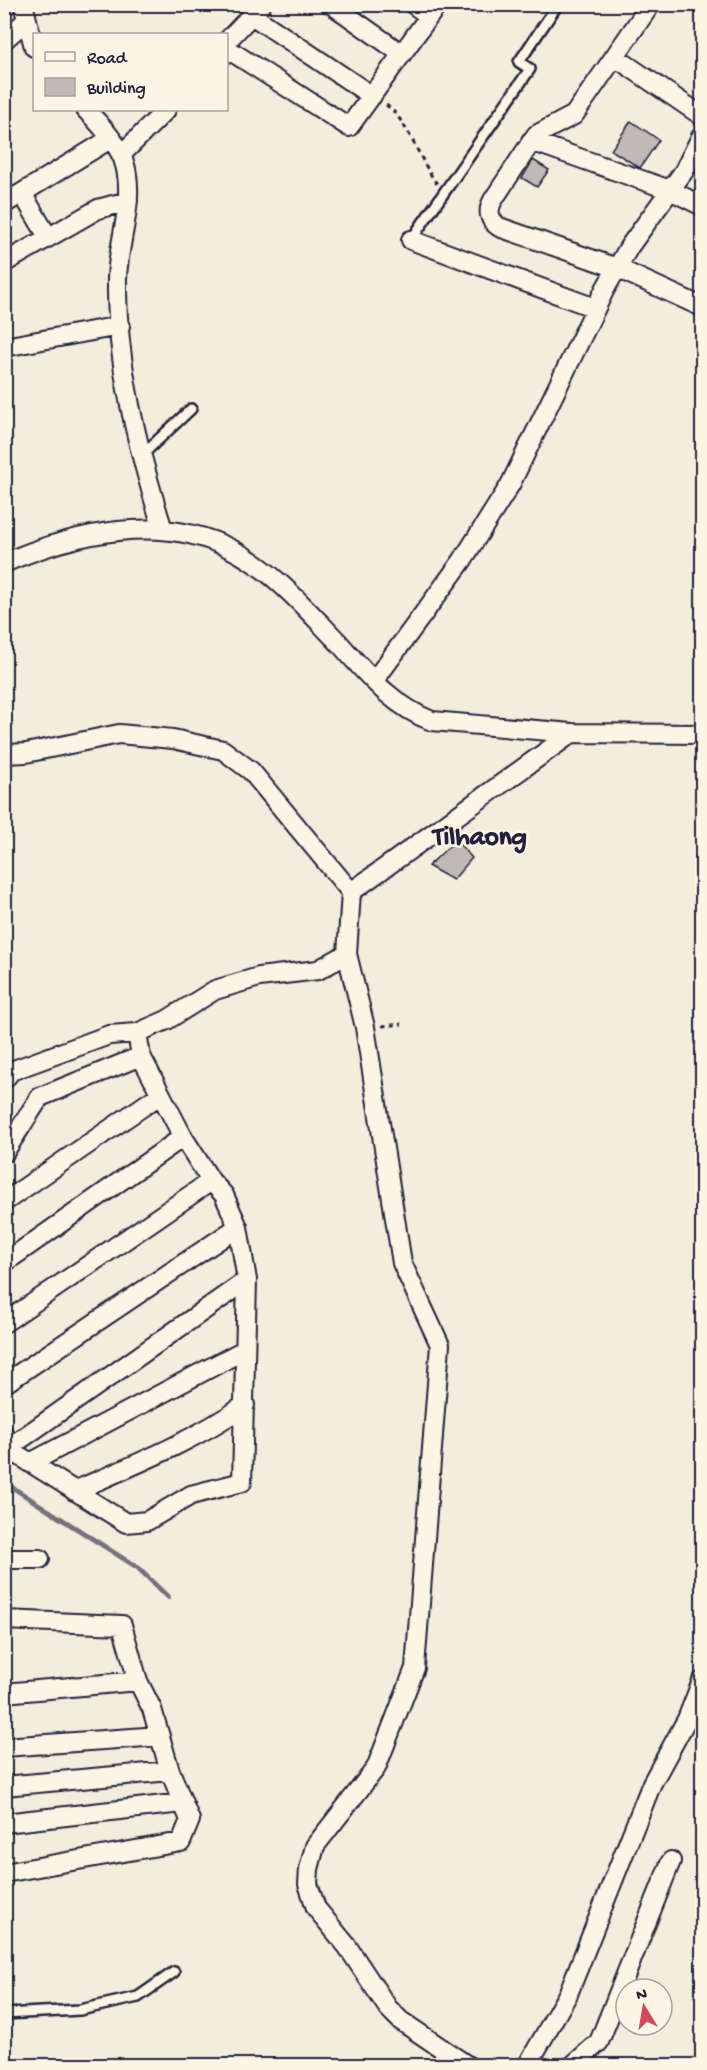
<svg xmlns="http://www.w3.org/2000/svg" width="707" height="2070" viewBox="0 0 707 2070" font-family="'Gochi Hand',sans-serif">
	<rect width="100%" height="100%" fill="#f3edde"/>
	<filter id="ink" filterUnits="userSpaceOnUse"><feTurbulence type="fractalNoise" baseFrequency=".0167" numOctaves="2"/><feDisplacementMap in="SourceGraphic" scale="12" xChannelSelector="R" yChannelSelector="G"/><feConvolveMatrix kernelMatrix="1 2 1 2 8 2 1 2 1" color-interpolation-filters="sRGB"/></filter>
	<g filter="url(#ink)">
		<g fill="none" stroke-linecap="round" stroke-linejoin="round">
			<!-- stream -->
			<path stroke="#75727b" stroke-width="5" d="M 4,1482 L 138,1568 L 168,1597"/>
		</g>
		<!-- building -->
		<path fill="#bfbab6" stroke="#22223b" stroke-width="1.5" d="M 631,121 L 659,140 L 640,168 L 611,150 Z
			M 533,160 L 549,170 L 537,187 L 522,178 Z
			M 456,840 L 472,858 L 453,880 L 428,866 Z"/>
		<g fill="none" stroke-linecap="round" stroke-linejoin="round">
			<!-- lane casing -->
			<g stroke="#22223b" stroke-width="14">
				<path id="lane" d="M 411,240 L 530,69 L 519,62 L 558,4
					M 142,455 L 191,409
					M 4,2014 L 80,2010 L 138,1997 L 174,1972"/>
			</g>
			<!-- street casing -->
			<g stroke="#22223b" stroke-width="22">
				<path id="street" d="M 23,4 L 34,47
					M 331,4 L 402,54
					M 413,4 L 429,16
					M 651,4 L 574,115 L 536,135 L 493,200 C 487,211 489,220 499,227 L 617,268 L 702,307
					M 253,16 L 372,96
					M 4,40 L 27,20
					M 226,42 L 262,4
					M 226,48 L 349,127 L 438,4
					M 615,57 L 702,116
					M 86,110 C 100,124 120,145 125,165 C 135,203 118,241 117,279 C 116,365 138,449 163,530
					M 531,141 L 670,190 L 702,206
					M 121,155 L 166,110
					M 22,193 L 48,237
					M 4,204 L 110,139
					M 411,240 L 595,308
					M 4,263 L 98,209 L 128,201
					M 4,347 L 120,326
					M 4,563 C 74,533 162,512 233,550 C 274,571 307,610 339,643 C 367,674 392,706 432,721 L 572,733 L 702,734
					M 374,681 L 462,561 L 510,485 L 605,289 L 629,247 L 684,171 L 702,135
					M 4,754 L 26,753 L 119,734 L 173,739 L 223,750 L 251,771 L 351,892 L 347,954 L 365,1027 L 402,1263 L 440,1345 L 415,1668 L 376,1768 L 315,1846 L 309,1869 L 308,1884 L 316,1908 L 347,1946 L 388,2008 L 401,2021 L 468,2066
					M 351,892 L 572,733
					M 4,1080 L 11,1071 L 109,1035 L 137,1033 L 167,1020 L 215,990 L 259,977 L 318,970 L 347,954
					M 4,1153 L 40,1097 L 141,1056
					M 4,1202 L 161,1094
					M 4,1263 L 183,1137
					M 4,1323 L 211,1181
					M 4,1384 L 238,1227
					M 4,1435 L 7,1448 L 126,1523 L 147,1521 L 191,1495 L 242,1482 L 247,1280 L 238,1227 L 224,1195 L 211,1181 L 183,1137 L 141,1056 L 137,1033
					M 4,1451 L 247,1280
					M 30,1463 L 244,1350
					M 74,1491 C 134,1465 192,1442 245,1405
					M 4,1559 L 40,1559
					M 4,1620 L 122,1625 L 138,1681 L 152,1709 L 170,1771 L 190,1820 L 181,1842 L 4,1873
					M 4,1693 L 138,1681
					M 4,1747 L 160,1736
					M 4,1786 L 170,1771
					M 4,1823 L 182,1803
					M 527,2066 L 568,1994 L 652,1783 L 687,1719 L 702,1681
					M 572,2066 L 599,2042 L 671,1861"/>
			</g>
			<!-- path -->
			<path stroke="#22223b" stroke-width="3" stroke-dasharray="4.5 4.5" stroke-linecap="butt" d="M 386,105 C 406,118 420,161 437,184
				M 382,1026 L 402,1024"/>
			<!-- lane -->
			<use href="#lane" stroke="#fcf5e5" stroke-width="9"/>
			<!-- street -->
			<use href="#street" stroke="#fcf5e5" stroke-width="18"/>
		</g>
	</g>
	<g text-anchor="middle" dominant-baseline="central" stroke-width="5" stroke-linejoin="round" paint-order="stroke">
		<!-- district labels -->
		<g font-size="27" font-weight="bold" fill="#22223b" stroke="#fcf5e5">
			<text x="480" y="839">Tilhaong</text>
		</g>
	</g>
	<!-- margin -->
	<rect width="707" height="2070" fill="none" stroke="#fcf5e5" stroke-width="24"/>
	<rect x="12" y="12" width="683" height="2046" fill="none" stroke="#22223b" stroke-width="2" filter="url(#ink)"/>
	<!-- legend -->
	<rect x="33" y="33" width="195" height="78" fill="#fcf5e5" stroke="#a5a1a1" stroke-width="1.5"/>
	<rect x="45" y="52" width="30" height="9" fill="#fcf5e5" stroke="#a5a1a1" stroke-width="1.5"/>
	<text x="87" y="63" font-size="18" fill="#22223b">Road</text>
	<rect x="45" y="78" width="30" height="18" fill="#bfbab6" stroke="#a5a1a1" stroke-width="1.5"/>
	<text x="87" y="93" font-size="18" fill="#22223b">Building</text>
	<!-- north arrow -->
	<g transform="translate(644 2007) rotate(349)"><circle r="28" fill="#fcf5e5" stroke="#a5a1a1" stroke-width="1.5"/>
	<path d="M0-4.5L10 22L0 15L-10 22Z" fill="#d1495b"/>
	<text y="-9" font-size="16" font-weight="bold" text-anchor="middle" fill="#22223b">N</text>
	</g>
</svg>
